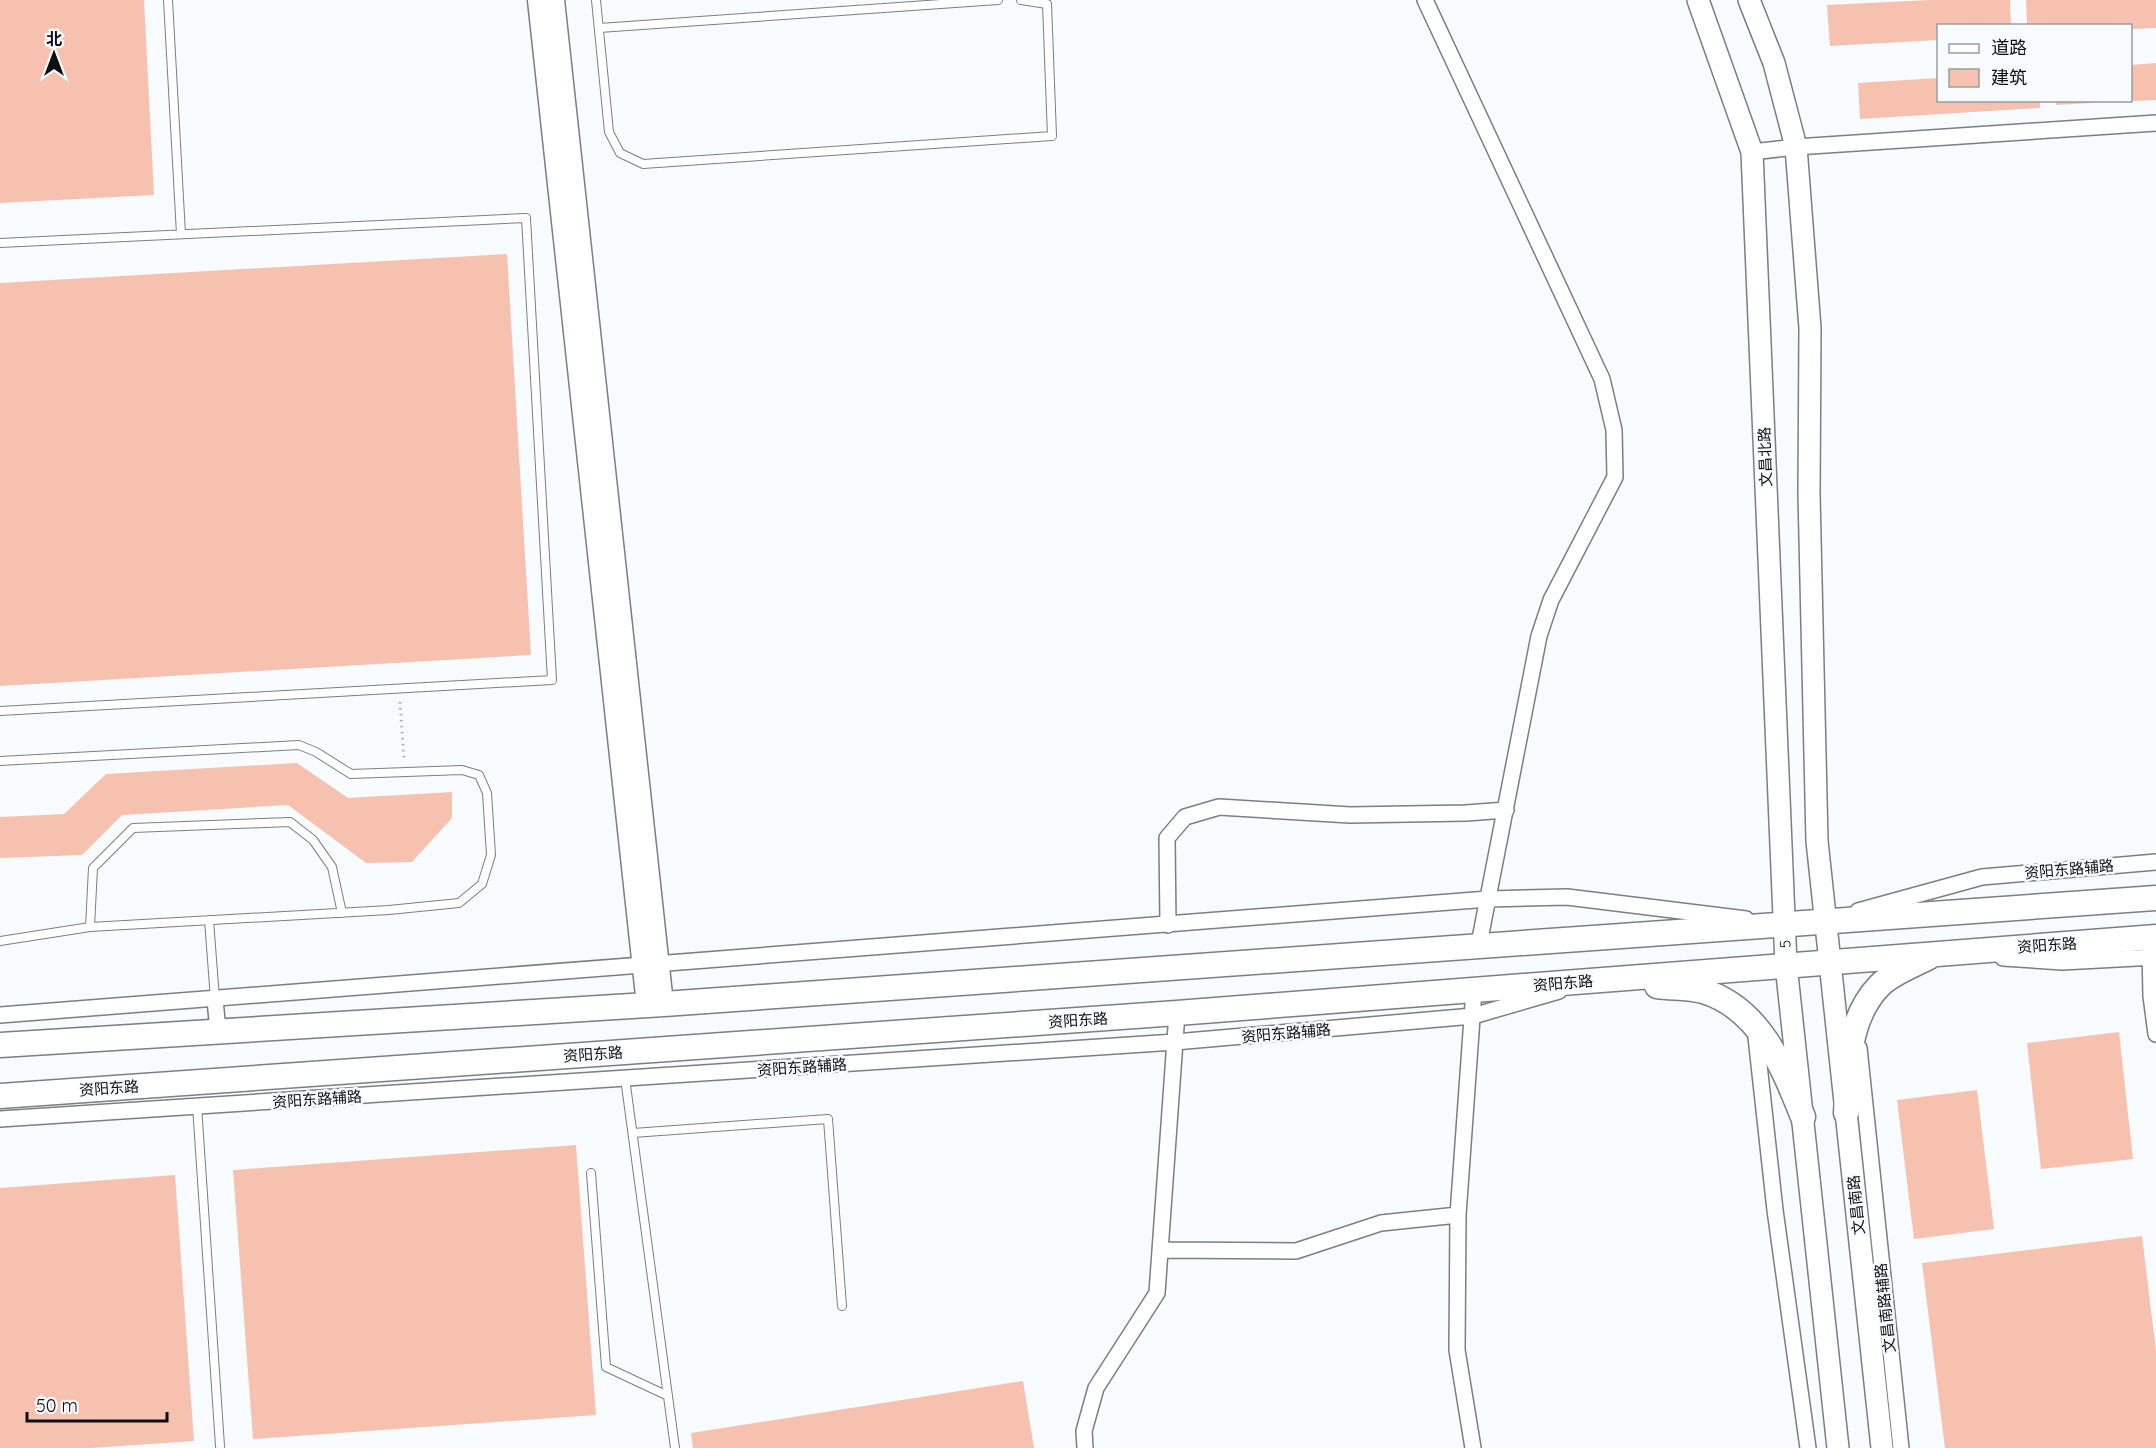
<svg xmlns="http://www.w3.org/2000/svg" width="2156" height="1448" viewBox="0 0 2156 1448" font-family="Quicksand,'Noto Sans SC',sans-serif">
	<rect width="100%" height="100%" fill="#f8fbff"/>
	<!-- building -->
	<path fill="#f7c1b0" d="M 0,0 L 144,0 L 154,195 L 0,203 Z
		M 1930,0 L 2010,0 L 2011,26 L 1938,26 L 1938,40 L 1830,46 L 1827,5 Z
		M 2026,0 L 2156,0 L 2156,28 L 2130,29 L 2130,26 L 2027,26 Z
		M 2156,63 L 2156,100 L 2130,101 L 2130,65 Z
		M 1938,78 L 1938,100 L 2040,100 L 2040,108 L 1860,119 L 1858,83 Z
		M 2056,100 L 2109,100 L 2109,102 L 2056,105 Z
		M 507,254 L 531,655 L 0,686 L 0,283 Z
		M 297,763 L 348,798 L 452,792 L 452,818 L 412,862 L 366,863 L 288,805 L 122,815 L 82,855 L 0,858 L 0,817 L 64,814 L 106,774 Z
		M 2119,1032 L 2133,1159 L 2041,1169 L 2027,1043 Z
		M 1977,1090 L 1994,1229 L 1914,1239 L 1897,1100 Z
		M 576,1145 L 596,1415 L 253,1439 L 233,1170 Z
		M 175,1175 L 194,1441 L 91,1448 L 0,1448 L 0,1188 Z
		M 2142,1236 L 2156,1351 L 2156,1448 L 1945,1448 L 1922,1263 Z
		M 1023,1381 L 1034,1448 L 693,1448 L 691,1433 Z"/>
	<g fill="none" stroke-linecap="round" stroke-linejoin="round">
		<!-- service casing -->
		<g stroke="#7b7e82" stroke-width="10">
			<path id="service" d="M 168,0 L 181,234
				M 596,0 L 609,132 L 620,153 L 643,164 L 1052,136 L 1047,4 L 1021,0
				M 599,28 L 998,0
				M 0,243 L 526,218 L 552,680 L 0,711
				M 0,761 L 299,745 L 316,752 L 351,774 L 462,770 L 479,775 L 487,793 L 491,855 L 482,884 L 459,903 L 389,910 L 90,927 L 0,941
				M 209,920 L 215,999
				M 90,927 L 93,868 L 133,828 L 290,822 L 313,840 L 332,867 L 342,913
				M 625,1078 L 675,1448
				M 197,1106 L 220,1446
				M 633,1133 L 828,1119 L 842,1306
				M 591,1173 L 606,1367 L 668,1396"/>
		</g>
		<!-- minor casing -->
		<g stroke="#7b7e82" stroke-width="18">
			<path id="minor" d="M 1425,0 L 1602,379 L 1614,430 L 1615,477 L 1551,600 L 1539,636 L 1479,944
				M 1752,152 L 1796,147 L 2156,123
				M 1858,911 L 1982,877 L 2156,862
				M 1168,925 L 1167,838 L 1185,817 L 1219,807 L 1350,815 L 1466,813 L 1506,810
				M 2150,949 L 2151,996 L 2156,1034
				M 2003,958 L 2062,962 L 2156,957
				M 215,999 L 218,1032
				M 0,1015 L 1488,899 L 1567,897 L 1746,919
				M 1755,1028 L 1775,1210 L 1808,1448
				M 1859,1048 L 1901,1448
				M 0,1119 L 1175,1042 L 1473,1016 L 1559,991
				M 1162,1250 L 1296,1251 L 1381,1223 L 1458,1215
				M 1085,1448 L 1084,1431 L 1096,1388 L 1157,1293 L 1177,1013
				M 1473,1448 L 1457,1350 L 1458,1215 L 1474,990"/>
		</g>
		<!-- tertiary casing -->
		<g stroke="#7b7e82" stroke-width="21">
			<path id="tertiary" d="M 537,0 L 646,1005
				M 555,0 L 664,1004"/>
		</g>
		<!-- secondary casing -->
		<g stroke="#7b7e82" stroke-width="24">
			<path id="secondary" d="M 1698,0 L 1752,152 L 1786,965 L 1838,1448
				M 1749,0 L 1774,63 L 1796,147 L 1810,328 L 1809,494 L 1817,841 L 1882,1448"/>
		</g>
		<!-- primary casing -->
		<g stroke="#7b7e82" stroke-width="27">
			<path id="primary" d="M 1657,986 C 1672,988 1689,987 1703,991 C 1760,1008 1783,1067 1803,1117
				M 0,1045 L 664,1004 L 2156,898
				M 0,1096 L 1177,1013 L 2156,937
				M 1846,1113 C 1849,1067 1846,1020 1880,985 C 1892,973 1914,965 1929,957"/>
		</g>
		<!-- path -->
		<path stroke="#aeb1b4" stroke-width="3" stroke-dasharray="1.5 4.5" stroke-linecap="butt" d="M 400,702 L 404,759"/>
		<!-- service -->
		<use href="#service" stroke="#fff" stroke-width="8"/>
		<!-- minor -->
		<use href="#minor" stroke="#fff" stroke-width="15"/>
		<!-- tertiary -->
		<use href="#tertiary" stroke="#fff" stroke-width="18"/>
		<!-- secondary -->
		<use href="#secondary" stroke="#fff" stroke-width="21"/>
		<!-- primary -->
		<use href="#primary" stroke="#fff" stroke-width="24"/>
	</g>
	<g text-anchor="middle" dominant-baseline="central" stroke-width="5" stroke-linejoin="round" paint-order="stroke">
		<!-- street labels -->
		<g font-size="15" fill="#0e0f10" stroke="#f8fbff">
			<text transform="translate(1765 457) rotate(-92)">文昌北路</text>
			<text transform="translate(2069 869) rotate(-5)">资阳东路辅路</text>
			<text transform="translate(1785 944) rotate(-94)">5</text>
			<text transform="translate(2047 945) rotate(-4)">资阳东路</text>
			<text transform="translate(1563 983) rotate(-5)">资阳东路</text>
			<text transform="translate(1078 1020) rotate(-4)">资阳东路</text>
			<text transform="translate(1286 1033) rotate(-5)">资阳东路辅路</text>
			<text transform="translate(593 1054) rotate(-4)">资阳东路</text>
			<text transform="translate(802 1067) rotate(-4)">资阳东路辅路</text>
			<text transform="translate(109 1088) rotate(-4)">资阳东路</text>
			<text transform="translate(317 1099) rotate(-4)">资阳东路辅路</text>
			<text transform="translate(1856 1205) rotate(-96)">文昌南路</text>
			<text transform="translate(1885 1308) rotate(-96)">文昌南路辅路</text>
		</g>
	</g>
	<!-- legend -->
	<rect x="1937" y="24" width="195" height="78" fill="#f8fbff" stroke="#9a9d9f" stroke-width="1.5"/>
	<rect x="1949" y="44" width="30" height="9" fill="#ffffff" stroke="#9a9d9f" stroke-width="1.5"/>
	<text x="1991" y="54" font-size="18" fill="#0e0f10">道路</text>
	<rect x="1949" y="69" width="30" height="18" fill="#f7c1b0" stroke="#9a9d9f" stroke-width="1.5"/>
	<text x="1991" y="84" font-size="18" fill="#0e0f10">建筑</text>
	<!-- north arrow -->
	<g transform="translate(54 54)" stroke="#f8fbff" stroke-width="4.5" paint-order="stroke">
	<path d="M0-4.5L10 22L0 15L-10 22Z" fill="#0e0f10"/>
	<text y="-9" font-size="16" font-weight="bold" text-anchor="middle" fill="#0e0f10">北</text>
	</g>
	<!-- scale -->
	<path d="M27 1412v9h140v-9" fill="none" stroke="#0e0f10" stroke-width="3"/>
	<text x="36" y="1412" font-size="18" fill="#0e0f10" stroke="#f8fbff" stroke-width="4.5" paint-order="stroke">50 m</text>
</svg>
